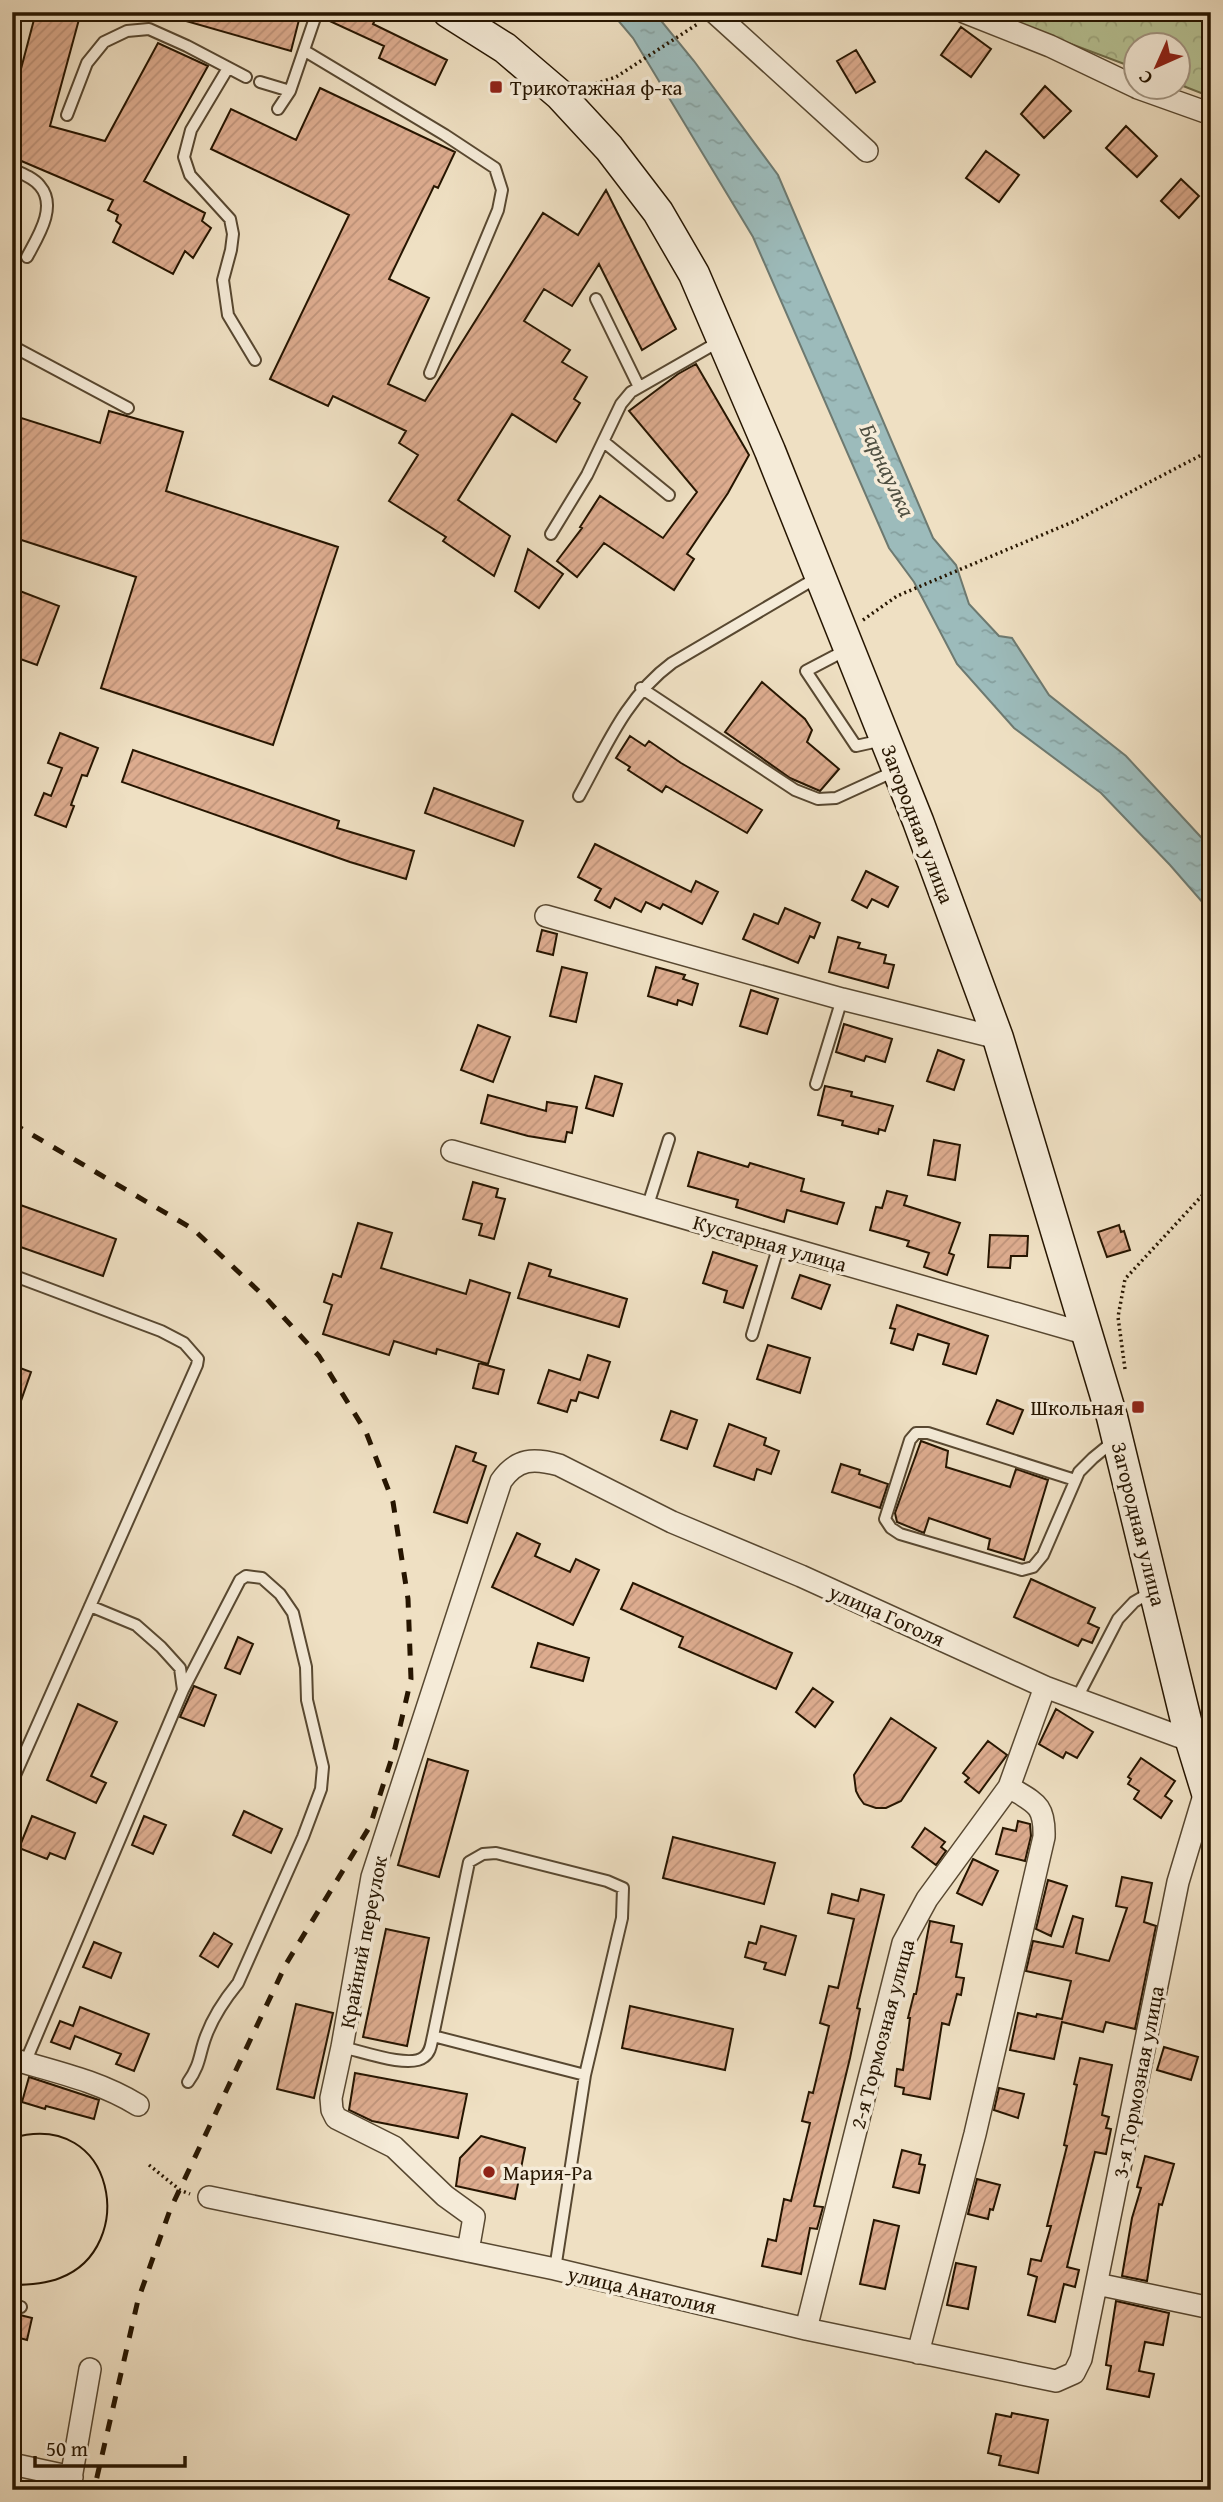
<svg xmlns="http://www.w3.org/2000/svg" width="1223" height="2502" viewBox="0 0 1223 2502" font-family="'Gentium Book Plus',serif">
	<defs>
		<pattern id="forest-crowns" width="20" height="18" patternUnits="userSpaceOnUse" patternTransform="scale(1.75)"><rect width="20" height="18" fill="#b7c395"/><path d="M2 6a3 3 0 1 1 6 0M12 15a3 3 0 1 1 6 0" fill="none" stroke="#9da77f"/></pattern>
		<pattern id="water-ripples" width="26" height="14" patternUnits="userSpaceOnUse" patternTransform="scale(1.75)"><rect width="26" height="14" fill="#9cbbbb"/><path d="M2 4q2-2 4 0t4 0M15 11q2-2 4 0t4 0" fill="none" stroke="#86a09f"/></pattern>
		<pattern id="building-hatch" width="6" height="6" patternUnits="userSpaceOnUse" patternTransform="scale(1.75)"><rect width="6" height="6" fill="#ddac8f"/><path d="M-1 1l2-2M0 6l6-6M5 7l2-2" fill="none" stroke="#be937a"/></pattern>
	</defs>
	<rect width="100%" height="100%" fill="#efe0c3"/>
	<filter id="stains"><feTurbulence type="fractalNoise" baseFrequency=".00286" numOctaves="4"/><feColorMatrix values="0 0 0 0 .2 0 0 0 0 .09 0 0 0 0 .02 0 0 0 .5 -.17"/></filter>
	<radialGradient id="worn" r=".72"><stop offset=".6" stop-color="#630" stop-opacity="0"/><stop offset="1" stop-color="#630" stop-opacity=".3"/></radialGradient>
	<!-- forest -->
	<path fill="url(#forest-crowns)" stroke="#6e6c4a" stroke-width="2" d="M 986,12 L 1211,12 L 1211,93 L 1201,93 L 1178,84 L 1178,46 L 1136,46 L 1135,68 Z"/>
	<!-- water -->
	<path fill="url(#water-ripples)" stroke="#6d7970" stroke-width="2" d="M 611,12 L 654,12 L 694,61 L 778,175 L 933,538 L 956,565 L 969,604 L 999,636 L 1012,638 L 1049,695 L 1126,756 L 1211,848 L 1211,912 L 1170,865 L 1101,793 L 1014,728 L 957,664 L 914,582 L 889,548 L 753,237 L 633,38 Z"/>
	<!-- building -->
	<path fill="url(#building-hatch)" stroke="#261500" stroke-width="2" d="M 36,12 L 81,12 L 50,126 L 105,141 L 158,43 L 208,66 L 144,181 L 205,213 L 202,221 L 211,228 L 193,258 L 185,251 L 173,274 L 113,242 L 121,225 L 116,221 L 118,215 L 108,210 L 113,200 L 12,157 L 12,103 Z
		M 172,12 L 301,12 L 291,51 L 172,17 Z
		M 325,12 L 365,12 L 376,18 L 373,24 L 447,60 L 435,85 L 379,58 L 384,46 L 323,18 Z
		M 961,27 L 991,49 L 971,77 L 941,55 Z
		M 856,50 L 875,82 L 856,93 L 837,61 Z
		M 1045,86 L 1071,111 L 1044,138 L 1021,114 Z
		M 320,88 L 455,152 L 438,188 L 434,186 L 389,279 L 429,298 L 388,384 L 425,401 L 543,213 L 578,235 L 606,190 L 676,329 L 642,350 L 599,264 L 572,306 L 544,289 L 524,321 L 570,350 L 562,362 L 587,377 L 574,399 L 580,403 L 556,442 L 512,414 L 458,500 L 510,536 L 494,576 L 443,541 L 446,537 L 389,501 L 418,455 L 399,443 L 406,431 L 333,396 L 328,406 L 270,379 L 349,215 L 211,149 L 231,109 L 296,140 Z
		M 1126,126 L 1157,156 L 1137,177 L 1106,148 Z
		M 986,151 L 1019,175 L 999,202 L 966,178 Z
		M 1181,179 L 1199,196 L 1179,218 L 1161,201 Z
		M 696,364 L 749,455 L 728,493 L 687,554 L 694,559 L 674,590 L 604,543 L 577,577 L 557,561 L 582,528 L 580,527 L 600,496 L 663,538 L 697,492 L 629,411 L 678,374 Z
		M 109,411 L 183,432 L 166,491 L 338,547 L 273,745 L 101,688 L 136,577 L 12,537 L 12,415 L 100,443 Z
		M 528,549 L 563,574 L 539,608 L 515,591 Z
		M 12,588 L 59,606 L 37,665 L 12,656 Z
		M 762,682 L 805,719 L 812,730 L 807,742 L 839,769 L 820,791 L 790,778 L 725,732 Z
		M 60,733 L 98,748 L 87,776 L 82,775 L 71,805 L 74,806 L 66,827 L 35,815 L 44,793 L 51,796 L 62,768 L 48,763 Z
		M 630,736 L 645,746 L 649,741 L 681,763 L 762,810 L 747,833 L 666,786 L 662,792 L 628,770 L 630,767 L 616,758 Z
		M 133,750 L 339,821 L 337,828 L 414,851 L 406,879 L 350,862 L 122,782 Z
		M 434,788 L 523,821 L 514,846 L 425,813 Z
		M 595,844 L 691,892 L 696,881 L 718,892 L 702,924 L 663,904 L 660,909 L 646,902 L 641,912 L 615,898 L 610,908 L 595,900 L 601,889 L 578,877 Z
		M 866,871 L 898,887 L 888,907 L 872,899 L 867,908 L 852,900 Z
		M 785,908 L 820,923 L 814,938 L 810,936 L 798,963 L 743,939 L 754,914 L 778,924 Z
		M 542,930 L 557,934 L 553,955 L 537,951 Z
		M 838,937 L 860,943 L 858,948 L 886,955 L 884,963 L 894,965 L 888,988 L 829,972 Z
		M 562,967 L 587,973 L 576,1022 L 550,1016 Z
		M 656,967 L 685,975 L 683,979 L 698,984 L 692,1005 L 678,1000 L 677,1005 L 648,996 Z
		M 751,990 L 778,999 L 767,1034 L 740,1026 Z
		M 844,1024 L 892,1039 L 885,1062 L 866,1056 L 864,1061 L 836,1052 Z
		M 478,1025 L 510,1037 L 493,1082 L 461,1070 Z
		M 938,1050 L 964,1060 L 954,1090 L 927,1081 Z
		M 595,1076 L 622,1084 L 613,1116 L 586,1108 Z
		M 825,1086 L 852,1092 L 851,1096 L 893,1106 L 885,1131 L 879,1129 L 878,1134 L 842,1125 L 843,1121 L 818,1115 Z
		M 488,1095 L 546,1111 L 547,1102 L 577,1107 L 572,1133 L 567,1132 L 565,1142 L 528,1136 L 481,1123 Z
		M 934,1140 L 960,1145 L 955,1180 L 928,1175 Z
		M 698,1152 L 748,1167 L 750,1163 L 804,1179 L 801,1191 L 844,1203 L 837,1224 L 787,1210 L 784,1222 L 736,1207 L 738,1200 L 688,1186 Z
		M 473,1182 L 498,1189 L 496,1197 L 505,1199 L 494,1239 L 479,1235 L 482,1224 L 463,1219 Z
		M 887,1191 L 907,1196 L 904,1205 L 960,1223 L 949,1253 L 954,1255 L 947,1275 L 924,1267 L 929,1253 L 907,1246 L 909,1241 L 870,1230 L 876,1207 L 882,1208 Z
		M 12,1202 L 116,1239 L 103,1276 L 12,1244 Z
		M 358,1223 L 392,1233 L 381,1268 L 466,1294 L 470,1280 L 510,1293 L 488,1364 L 437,1349 L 436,1354 L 394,1341 L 389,1355 L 323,1334 L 332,1305 L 324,1302 L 333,1274 L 341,1277 Z
		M 1119,1225 L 1121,1232 L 1124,1231 L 1130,1250 L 1107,1257 L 1098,1232 Z
		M 990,1235 L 1028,1236 L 1027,1256 L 1011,1256 L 1010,1268 L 988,1267 Z
		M 713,1252 L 757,1266 L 743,1308 L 724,1302 L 727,1291 L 703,1283 Z
		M 529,1263 L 551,1270 L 549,1276 L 627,1299 L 619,1327 L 518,1298 Z
		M 800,1275 L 830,1285 L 821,1309 L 792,1298 Z
		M 897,1305 L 988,1336 L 976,1374 L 943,1364 L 949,1344 L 918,1334 L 913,1350 L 891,1343 L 895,1329 L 890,1328 Z
		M 768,1345 L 810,1358 L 800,1393 L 757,1379 Z
		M 588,1355 L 610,1362 L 598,1398 L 579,1392 L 576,1401 L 571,1400 L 567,1412 L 538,1403 L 549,1370 L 580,1380 Z
		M 479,1363 L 504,1370 L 498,1394 L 473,1388 Z
		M 12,1365 L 31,1372 L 15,1418 L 12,1418 Z
		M 997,1400 L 1023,1410 L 1013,1434 L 987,1424 Z
		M 671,1411 L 697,1420 L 687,1449 L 661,1440 Z
		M 729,1424 L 766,1438 L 764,1445 L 779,1451 L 771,1474 L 757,1469 L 754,1480 L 714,1466 Z
		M 921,1441 L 948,1451 L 946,1467 L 1010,1487 L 1016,1469 L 1048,1480 L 1024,1560 L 988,1549 L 990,1539 L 929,1518 L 924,1533 L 897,1522 L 895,1513 Z
		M 456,1446 L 476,1453 L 473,1461 L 486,1466 L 467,1523 L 434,1512 Z
		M 841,1464 L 860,1470 L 859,1474 L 888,1484 L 880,1508 L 832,1492 Z
		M 517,1533 L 540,1544 L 535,1556 L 570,1572 L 576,1559 L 599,1570 L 573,1625 L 492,1587 Z
		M 1031,1579 L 1095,1608 L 1088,1623 L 1099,1628 L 1092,1643 L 1082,1639 L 1078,1646 L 1014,1617 Z
		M 633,1583 L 792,1653 L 776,1689 L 679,1647 L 683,1637 L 621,1609 Z
		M 238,1637 L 253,1644 L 240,1674 L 225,1668 Z
		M 538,1643 L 589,1658 L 583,1681 L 531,1667 Z
		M 194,1686 L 216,1695 L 204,1726 L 180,1717 Z
		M 813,1688 L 833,1702 L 815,1727 L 796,1712 Z
		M 78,1704 L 117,1722 L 91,1776 L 106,1783 L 96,1803 L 47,1780 Z
		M 1056,1709 L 1093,1732 L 1077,1758 L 1066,1752 L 1063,1758 L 1039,1744 Z
		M 891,1718 L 936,1748 L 901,1801 L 886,1808 L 876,1808 L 864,1804 L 859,1797 L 856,1791 L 854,1775 Z
		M 988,1741 L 1007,1755 L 979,1793 L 965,1782 L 969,1778 L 963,1773 Z
		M 1141,1758 L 1175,1781 L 1165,1796 L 1172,1801 L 1161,1818 L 1134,1799 L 1139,1791 L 1128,1784 L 1131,1779 L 1128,1777 Z
		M 428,1759 L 468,1771 L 439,1877 L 398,1865 Z
		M 244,1811 L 282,1829 L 271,1853 L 233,1835 Z
		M 32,1816 L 75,1833 L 65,1859 L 50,1853 L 47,1859 L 19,1848 Z
		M 144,1816 L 166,1825 L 153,1854 L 132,1845 Z
		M 1018,1821 L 1030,1824 L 1031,1836 L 1025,1861 L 996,1854 L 1003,1828 L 1016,1831 Z
		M 925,1828 L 945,1842 L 941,1847 L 946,1851 L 936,1865 L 912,1847 Z
		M 673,1837 L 775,1863 L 764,1904 L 663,1878 Z
		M 973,1859 L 998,1871 L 982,1905 L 957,1893 Z
		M 1122,1877 L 1152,1883 L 1144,1922 L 1156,1926 L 1135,2029 L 1106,2022 L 1103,2032 L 1062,2022 L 1054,2059 L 1010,2050 L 1018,2013 L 1036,2017 L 1037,2014 L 1062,2019 L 1071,1981 L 1026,1971 L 1033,1941 L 1063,1947 L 1073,1916 L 1083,1919 L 1076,1953 L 1109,1961 L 1127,1908 L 1116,1906 Z
		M 1048,1880 L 1067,1886 L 1051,1936 L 1036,1929 Z
		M 861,1889 L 884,1895 L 857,2008 L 860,2009 L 850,2058 L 814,2206 L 823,2207 L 817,2229 L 810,2228 L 801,2274 L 762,2266 L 768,2239 L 776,2241 L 784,2199 L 791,2201 L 810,2123 L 802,2121 L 809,2092 L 813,2093 L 829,2026 L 820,2023 L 829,1986 L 838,1988 L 854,1919 L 828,1913 L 832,1894 L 858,1901 Z
		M 930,1921 L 954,1926 L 951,1942 L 962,1944 L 956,1977 L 964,1978 L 961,1995 L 957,1994 L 949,2025 L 942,2023 L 930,2099 L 903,2094 L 904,2088 L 895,2086 L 897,2069 L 903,2070 L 910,2018 L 908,2018 L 914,1994 L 916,1994 Z
		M 761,1926 L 796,1936 L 785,1975 L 764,1969 L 766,1963 L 745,1957 L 749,1942 L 756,1944 Z
		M 386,1929 L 429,1938 L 407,2046 L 363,2037 Z
		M 214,1933 L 232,1944 L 218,1967 L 200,1956 Z
		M 94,1942 L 121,1953 L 111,1978 L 83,1967 Z
		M 296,2004 L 333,2013 L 314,2098 L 277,2089 Z
		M 630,2006 L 733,2029 L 725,2070 L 622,2048 Z
		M 80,2007 L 149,2034 L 134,2071 L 116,2064 L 121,2054 L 75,2036 L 70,2049 L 51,2042 L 60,2021 L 73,2026 Z
		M 1164,2047 L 1198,2057 L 1191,2080 L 1157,2070 Z
		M 1080,2058 L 1112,2065 L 1102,2115 L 1109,2117 L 1106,2128 L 1111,2129 L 1106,2154 L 1095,2152 L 1067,2267 L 1079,2270 L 1075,2287 L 1064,2284 L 1055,2322 L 1028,2315 L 1037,2277 L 1028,2274 L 1031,2259 L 1041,2261 L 1051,2226 L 1047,2226 L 1067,2146 L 1064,2145 L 1077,2085 L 1074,2084 Z
		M 355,2073 L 467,2094 L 458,2138 L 372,2121 L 349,2110 Z
		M 29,2077 L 99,2100 L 94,2119 L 46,2106 L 45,2109 L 22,2102 Z
		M 999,2088 L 1024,2094 L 1018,2118 L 994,2110 Z
		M 481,2136 L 525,2148 L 515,2199 L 456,2186 L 460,2158 Z
		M 902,2150 L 921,2155 L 919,2164 L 925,2165 L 919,2193 L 893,2187 Z
		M 1145,2156 L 1174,2164 L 1162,2205 L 1159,2204 L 1147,2281 L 1122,2276 L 1132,2218 L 1141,2188 L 1137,2187 Z
		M 977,2179 L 1000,2185 L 993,2210 L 990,2209 L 988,2219 L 968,2214 Z
		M 874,2220 L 899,2226 L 885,2289 L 860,2284 Z
		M 956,2263 L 976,2267 L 968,2309 L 947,2305 Z
		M 1116,2301 L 1169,2313 L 1163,2345 L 1145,2342 L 1139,2371 L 1154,2374 L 1149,2397 L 1107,2389 L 1111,2366 L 1106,2365 Z
		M 12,2313 L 32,2318 L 27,2340 L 12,2336 Z
		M 1012,2413 L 1048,2420 L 1038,2473 L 999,2465 L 1001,2456 L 988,2453 L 996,2414 L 1011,2417 Z"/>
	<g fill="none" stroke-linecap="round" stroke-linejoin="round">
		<!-- lane casing -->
		<g stroke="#584831" stroke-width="14">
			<path id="lane" d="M 305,51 L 445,135 L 495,168 L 502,190 L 498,210 L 430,373
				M 228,68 L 191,130 L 184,157 L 190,175 L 230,219 L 233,234 L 231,250 L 223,280 L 228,315 L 255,360
				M 260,82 L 290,91
				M 278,109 L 290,91 L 317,12
				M 67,115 L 87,63 L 104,42 L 127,31 L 149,29 L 187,46 L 246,77
				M 12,169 C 21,173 34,178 40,186 C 58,207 37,238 27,257
				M 596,299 L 639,387
				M 12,346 L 128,408
				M 604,442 L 669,495
				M 551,534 L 587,475 L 621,404 L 631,392 L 720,341
				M 848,649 L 806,671 L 856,746 L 883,740
				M 641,688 L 795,790 L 818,799 L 836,798 L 895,771
				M 579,796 C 606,747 626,697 672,663 L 818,577
				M 816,1084 L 842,999
				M 647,1208 L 669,1139
				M 12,1275 L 161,1331 L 184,1343 L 198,1359 L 197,1365 L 12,1782
				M 752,1335 L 779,1245
				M 1075,1480 L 928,1433 L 916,1433 L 910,1440 L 885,1519 L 891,1528 L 900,1534 L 1022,1570 L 1033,1567 L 1043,1555 L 1079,1472 L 1093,1458 L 1115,1440
				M 183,1690 L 240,1580 L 246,1576 L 262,1578 L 280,1594 L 293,1613 L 306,1667 L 307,1700 L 323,1767 L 321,1789 L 303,1837 L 238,1983 C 225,1999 213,2017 206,2036 C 199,2054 201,2064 188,2082
				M 1077,1698 L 1118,1619 L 1134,1602 L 1153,1591
				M 342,2047 C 361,2051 410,2069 424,2057 C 431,2052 431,2044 433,2036
				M 25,2063 L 183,1690 L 180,1668 L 161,1647 L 136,1625 L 90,1606
				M 555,2269 L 585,2075 L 622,1918 L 623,1888 L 607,1881 L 496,1853 L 483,1854 L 469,1862 L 433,2036 L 585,2075
				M 12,2305 L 21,2307"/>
		</g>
		<!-- street casing -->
		<g stroke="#584831" stroke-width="24">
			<path id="street" d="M 714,12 L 867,151
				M 964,12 L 1050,46 L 1136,87
				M 1138,88 L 1211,114
				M 546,916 L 842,999 L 998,1038
				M 452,1151 L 1087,1334
				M 12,2059 C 56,2072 99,2081 138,2105
				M 209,2197 L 555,2269 L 806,2329 L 1056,2381 L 1074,2373 L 1081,2359 L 1178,1882 L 1205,1792
				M 468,2251 L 474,2217 L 445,2196 L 394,2147 L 336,2118 L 332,2110 L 331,2098 L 342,2047 L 372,1877 L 501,1481 C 517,1458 534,1458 559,1465 L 672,1522 L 801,1576 L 1045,1687 L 1191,1741
				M 1097,2284 L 1211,2308
				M 806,2329 L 903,1943 L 927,1899 L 1009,1787 L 1045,1687
				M 918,2353 L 975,2134 L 1044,1837 C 1045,1804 1035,1803 1009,1787
				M 12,2464 L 72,2477
				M 69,2490 L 90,2369"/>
		</g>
		<!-- secondary casing -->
		<g stroke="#261500" stroke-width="33">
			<path id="secondary" d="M 448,12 L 505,48 L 560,95 L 609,148 L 658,212 L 694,274 L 770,451 L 918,821 L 998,1038 L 1112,1417 L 1191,1741 L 1211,1806"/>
		</g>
		<!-- path -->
		<path stroke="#261500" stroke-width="3.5" stroke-dasharray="2 3.5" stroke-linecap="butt" d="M 585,87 L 616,77 L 699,23
			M 863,620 L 897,596 L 1075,521 L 1211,450
			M 1125,1369 L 1118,1317 L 1125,1279 L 1211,1186
			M 149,2165 L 180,2190 L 190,2194"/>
		<!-- lane -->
		<use href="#lane" stroke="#f5ebd8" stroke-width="10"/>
		<!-- street -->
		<use href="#street" stroke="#f5ebd8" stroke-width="21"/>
		<!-- secondary -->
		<use href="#secondary" stroke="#f5ebd8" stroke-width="30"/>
		<!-- tram -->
		<path stroke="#261500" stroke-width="2" d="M 12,2138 C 116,2108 139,2248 60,2278 C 45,2284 28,2285 12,2285"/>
		<!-- rail -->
		<path stroke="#261500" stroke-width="5" stroke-dasharray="12 12" stroke-linecap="butt" d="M 12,1123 L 193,1229 L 265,1297 L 319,1356 L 366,1432 L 393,1502 L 408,1599 L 411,1679 L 395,1748 L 370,1826 L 286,1964 L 170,2210 L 138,2300 L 94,2490"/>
	</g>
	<!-- markers -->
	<g fill="#8f2418" stroke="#f5ebd8" stroke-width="2.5">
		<rect x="489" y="80" width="14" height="14" rx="3.5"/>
		<rect x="1131" y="1400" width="14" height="14" rx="3.5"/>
		<circle cx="489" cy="2172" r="7"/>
	</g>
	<g text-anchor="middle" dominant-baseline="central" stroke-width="7" stroke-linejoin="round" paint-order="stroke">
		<!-- poi labels -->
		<g font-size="21" fill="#261500" stroke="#f5ebd8" text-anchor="start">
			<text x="510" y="87">Трикотажная ф-ка</text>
			<text x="1124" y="1407" text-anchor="end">Школьная</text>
			<text x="503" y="2172">Мария-Ра</text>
		</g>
		<!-- street labels -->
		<g font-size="21" fill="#261500" stroke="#f5ebd8">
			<text transform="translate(918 824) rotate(69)">Загородная улица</text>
			<text transform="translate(770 1243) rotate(16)">Кустарная улица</text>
			<text transform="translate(1139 1524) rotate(76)">Загородная улица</text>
			<text transform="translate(887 1615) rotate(24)">улица Гоголя</text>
			<text transform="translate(363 1942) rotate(-79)">Крайний переулок</text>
			<text transform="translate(882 2034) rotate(-75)">2-я Тормозная улица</text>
			<text transform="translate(1138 2082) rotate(-79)">3-я Тормозная улица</text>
			<text transform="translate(642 2290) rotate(13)">улица Анатолия</text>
		</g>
		<!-- water labels -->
		<g font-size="23" font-style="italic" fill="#4f4f41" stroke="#f5ebd8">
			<text transform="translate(888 470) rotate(65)">Барнаулка</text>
		</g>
	</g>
	<!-- margin -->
	<rect width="1223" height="2502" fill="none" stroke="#efe0c3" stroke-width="42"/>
	<rect x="14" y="14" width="1195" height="2474" fill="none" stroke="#261500" stroke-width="3.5"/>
	<rect x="21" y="21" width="1181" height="2460" fill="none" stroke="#261500" stroke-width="2"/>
	<!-- north arrow -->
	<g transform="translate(1157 66) rotate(225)"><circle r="33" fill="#f5ebd8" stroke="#a29582" stroke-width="2"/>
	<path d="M0-5L12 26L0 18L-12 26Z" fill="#8f2418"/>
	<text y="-10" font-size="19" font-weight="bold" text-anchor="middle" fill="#261500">С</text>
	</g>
	<!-- scale -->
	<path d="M35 2456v10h150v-10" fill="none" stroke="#261500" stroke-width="3.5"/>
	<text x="46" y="2456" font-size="21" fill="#261500" stroke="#f5ebd8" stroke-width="5" paint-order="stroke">50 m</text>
	<rect width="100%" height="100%" filter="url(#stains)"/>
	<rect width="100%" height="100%" fill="url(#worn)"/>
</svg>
